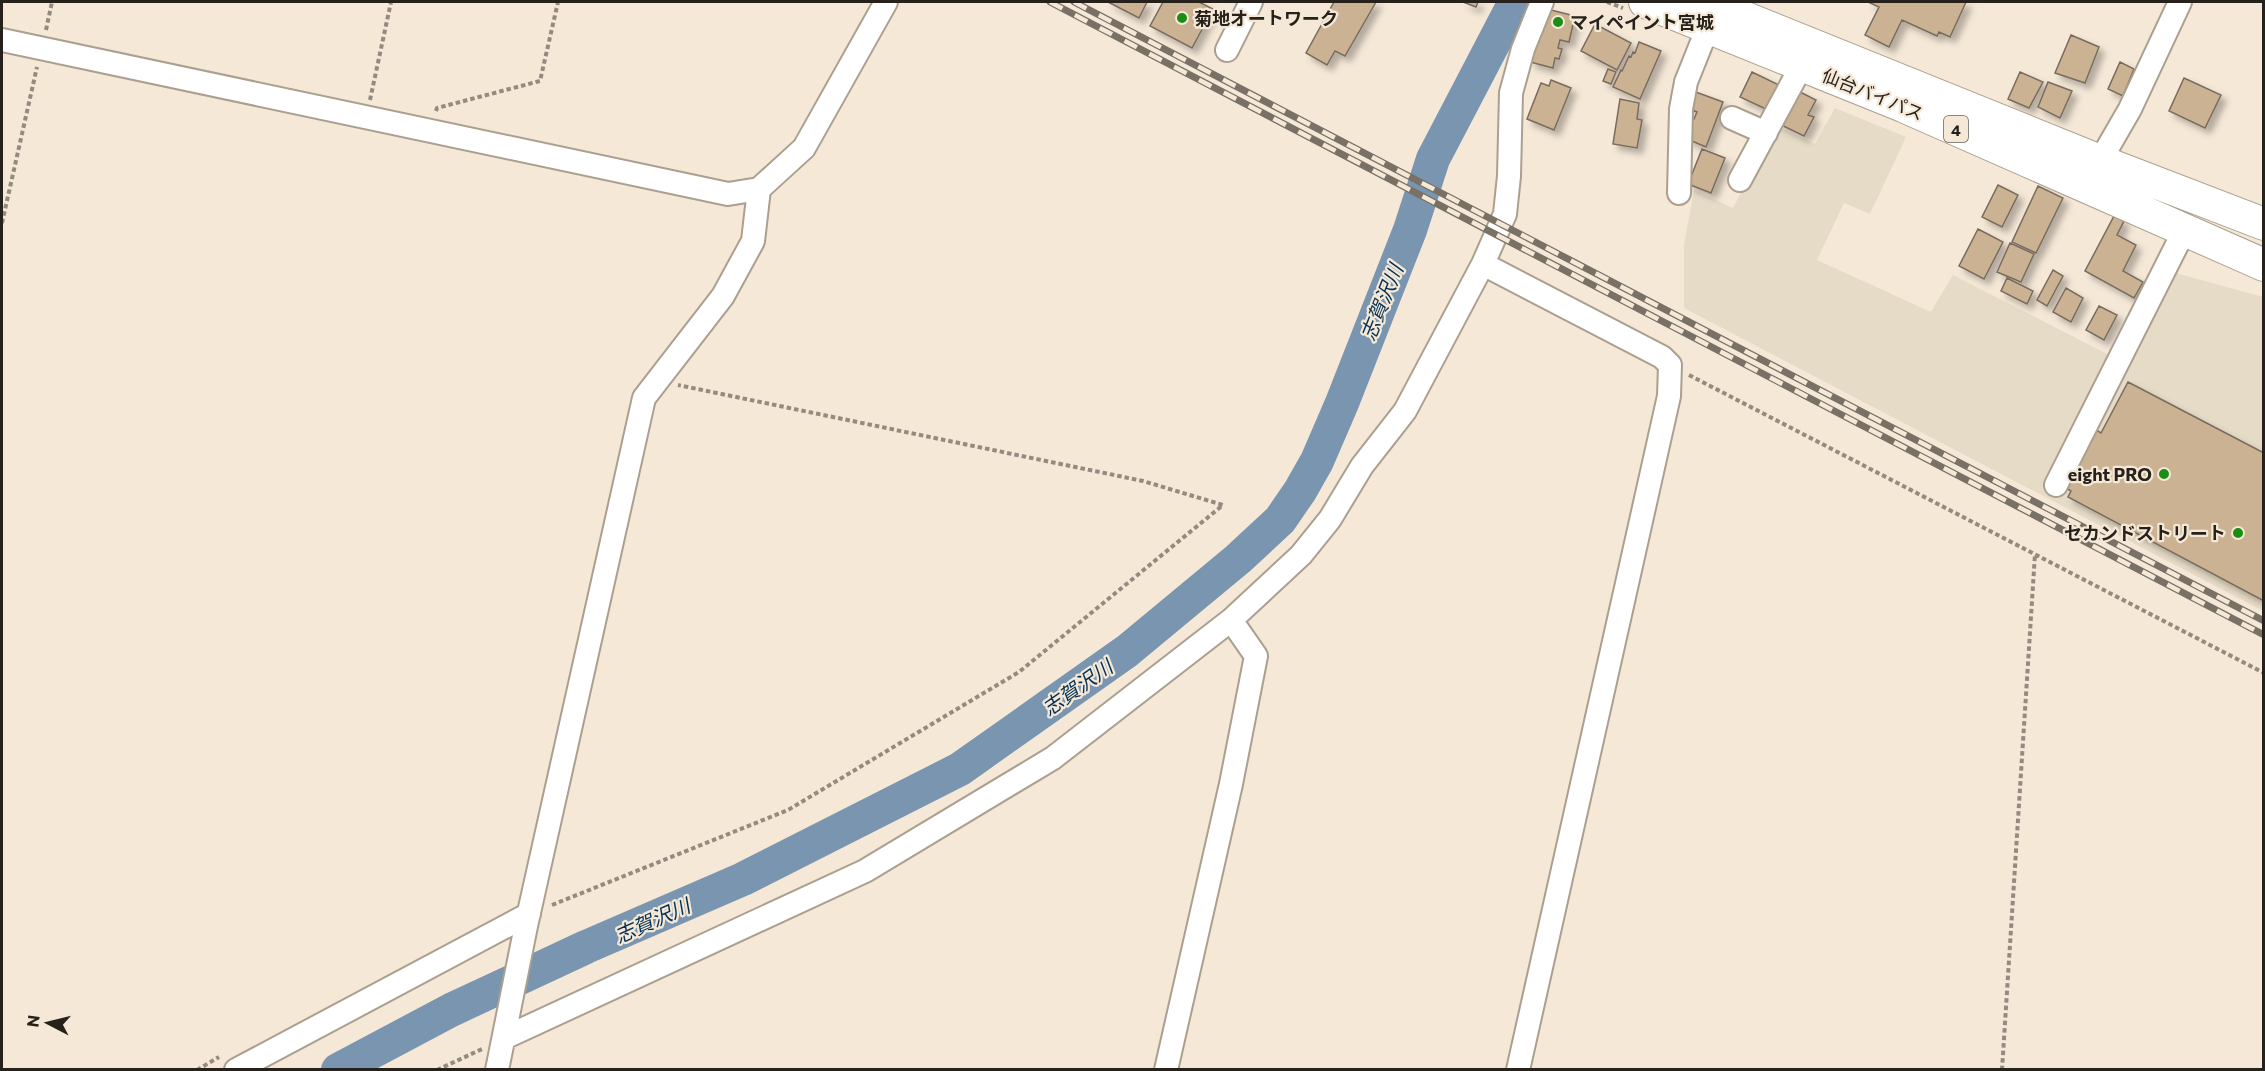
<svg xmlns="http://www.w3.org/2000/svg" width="2265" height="1071" viewBox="0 0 2265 1071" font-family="Commissioner,'Noto Sans JP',sans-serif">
	<defs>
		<filter id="shadow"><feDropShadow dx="5.5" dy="5.5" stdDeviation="3" flood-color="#0004"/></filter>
	</defs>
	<rect width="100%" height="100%" fill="#f5e8d7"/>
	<!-- commercial -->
	<path fill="#e6dbc6" d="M 1835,108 L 1906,137 L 1870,214 L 1844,203 L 1817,260 L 1931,312 L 1953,275 L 2107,354 L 2130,356 L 2172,272 L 2263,297 L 2263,611 L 1684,308 L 1684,245 L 1694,190 L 1733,208 L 1776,126 L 1815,144 Z"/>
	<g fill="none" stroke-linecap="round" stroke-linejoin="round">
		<!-- river -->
		<path stroke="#7995b0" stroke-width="34" d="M 338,1070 L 451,1010 L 586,947 L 743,879 L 960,769 L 1127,651 L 1238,559 L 1280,520 L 1300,491 L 1317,461 L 1342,403 L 1410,230 L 1433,159 L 1515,2"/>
	</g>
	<!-- building -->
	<path fill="#cbb292" stroke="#786c5e" stroke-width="1.5" filter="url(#shadow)" d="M 1108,2 L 1147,2 L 1139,18 Z
		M 1163,2 L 1199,2 L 1213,9 L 1192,48 L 1150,26 Z
		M 1334,2 L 1376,2 L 1345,56 L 1335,51 L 1327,65 L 1306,53 Z
		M 1463,2 L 1478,2 L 1476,7 Z
		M 1868,2 L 1966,2 L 1950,37 L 1939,32 L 1937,36 L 1902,20 L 1889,47 L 1865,35 L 1879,7 Z
		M 1543,8 L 1575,16 L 1569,42 L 1560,40 L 1558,48 L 1562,49 L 1559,59 L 1555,58 L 1553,68 L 1530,62 Z
		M 1595,24 L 1631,43 L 1617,70 L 1581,51 Z
		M 2071,35 L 2099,47 L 2085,83 L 2055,73 Z
		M 1639,42 L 1661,51 L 1640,99 L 1613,87 L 1621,70 L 1622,71 L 1629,56 L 1631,57 L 1633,52 L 1635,53 Z
		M 2120,62 L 2134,69 L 2123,96 L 2108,89 Z
		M 1608,69 L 1616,72 L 1611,84 L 1603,81 Z
		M 1752,72 L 1779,85 L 1768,110 L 1740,97 Z
		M 2020,72 L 2043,82 L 2029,108 L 2008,99 Z
		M 2184,78 L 2221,95 L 2205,128 L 2169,111 Z
		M 1551,80 L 1571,88 L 1554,130 L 1527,119 L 1541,83 L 1549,86 Z
		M 2048,82 L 2072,91 L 2060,118 L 2038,107 Z
		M 1794,89 L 1816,100 L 1808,115 L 1814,117 L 1804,136 L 1777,123 Z
		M 1693,91 L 1723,102 L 1706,147 L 1687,139 L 1691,117 L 1694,119 L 1697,112 L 1687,108 Z
		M 1620,99 L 1639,103 L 1637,119 L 1642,120 L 1637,148 L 1613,144 Z
		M 1702,149 L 1725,158 L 1711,193 L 1688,184 Z
		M 1998,185 L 2018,195 L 2002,227 L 1982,217 Z
		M 2038,186 L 2063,198 L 2036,253 L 2012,242 Z
		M 2114,216 L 2124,221 L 2117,235 L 2136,245 L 2123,271 L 2143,282 L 2134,298 L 2085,271 Z
		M 1978,229 L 2003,242 L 1984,279 L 1959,266 Z
		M 2010,243 L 2034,254 L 2021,282 L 1997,272 Z
		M 2053,270 L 2063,276 L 2047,306 L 2037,300 Z
		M 2007,278 L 2033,291 L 2027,304 L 2001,291 Z
		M 2066,288 L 2083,298 L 2071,322 L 2053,312 Z
		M 2099,306 L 2117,315 L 2104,340 L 2086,330 Z
		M 2128,382 L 2264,453 L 2264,601 L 2068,497 L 2071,491 L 2066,488 L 2093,428 L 2101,433 Z"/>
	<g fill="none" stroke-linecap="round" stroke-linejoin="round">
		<!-- minor casing -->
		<g stroke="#ab9f8f" stroke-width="26">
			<path id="minor" d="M 2,40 L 728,194 L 759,189 L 804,148 L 886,2
				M 1227,50 L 1251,2
				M 1732,118 L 1766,133
				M 2100,161 L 2130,109 L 2180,2
				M 1740,180 L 1802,65
				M 1679,193 L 1681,109 L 1686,82 L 1708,27
				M 1483,264 L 1505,214 L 1509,176 L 1511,93 L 1523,49 L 1542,2
				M 2056,485 L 2185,229
				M 1231,620 L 1301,555 L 1330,519 L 1362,466 L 1405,411 L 1483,264 L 1662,357 L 1670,365 L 1669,396 L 1518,1070
				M 504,1038 L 865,871 L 1053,758 L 1231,620 L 1256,656 L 1231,784 L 1166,1070
				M 236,1070 L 529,914
				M 497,1070 L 526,926 L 644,398 L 723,296 L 753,241 L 759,189"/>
		</g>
		<!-- highway casing -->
		<g stroke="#ab9f8f" stroke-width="34">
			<path id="highway" d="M 1645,2 L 1903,106 L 2264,265
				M 1706,2 L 2100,161 L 2264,224"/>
		</g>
		<!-- path -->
		<path stroke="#948a7f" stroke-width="4" stroke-dasharray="4.5 3" stroke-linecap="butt" d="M 1607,2 L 1623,8
			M 46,30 L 52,2
			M 370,100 L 391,2
			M 436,111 L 437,108 L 540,81 L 558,2
			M 2,223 L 37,67
			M 1689,375 L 2264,673
			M 552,905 L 788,810 L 1019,672 L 1223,505 L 1143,481 L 678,385
			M 197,1070 L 219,1057
			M 437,1070 L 482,1049
			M 2002,1070 L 2035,554"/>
		<!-- minor -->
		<use href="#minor" stroke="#fff" stroke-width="22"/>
		<!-- highway -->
		<use href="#highway" stroke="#fff" stroke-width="32"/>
		<!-- rail casing -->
		<g stroke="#797166" stroke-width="7">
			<path id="rail" d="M 1050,2 L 2264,635
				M 1074,2 L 2264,621"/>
		</g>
		<!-- rail -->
		<use href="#rail" stroke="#f5e8d7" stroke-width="4.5" stroke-dasharray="14" stroke-linecap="butt"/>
	</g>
	<!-- markers -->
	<g fill="#1a8d15" stroke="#f5e8d7" stroke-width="2">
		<circle cx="1182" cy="18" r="6"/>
		<circle cx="1558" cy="22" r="6"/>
		<circle cx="2164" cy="474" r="6"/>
		<circle cx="2238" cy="533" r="6"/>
	</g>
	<g text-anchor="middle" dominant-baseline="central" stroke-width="4.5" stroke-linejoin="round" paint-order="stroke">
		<!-- shield labels -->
		<rect fill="#f5e8d7" stroke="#645d53" stroke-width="1.5" x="1944" y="116" width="24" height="26" rx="4.5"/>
		<g font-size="16" font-weight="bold" fill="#26211b">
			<text x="1956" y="129">4</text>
		</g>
		<!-- poi labels -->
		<g font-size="18" font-weight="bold" fill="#26211b" stroke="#f5e8d7" text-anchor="start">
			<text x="1194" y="18">菊地オートワーク</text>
			<text x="1570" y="22">マイペイント宮城</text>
			<text x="2152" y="474" text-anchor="end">eight PRO</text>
			<text x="2226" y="533" text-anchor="end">セカンドストリート</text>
		</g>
		<!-- street labels -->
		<g font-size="18" fill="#26211b" stroke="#f5e8d7">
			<text transform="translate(1873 94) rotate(22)">仙台バイパス</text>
		</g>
		<!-- water labels -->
		<g font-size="20" font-style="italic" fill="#003054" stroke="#f5e8d7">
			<text transform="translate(1381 302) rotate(-68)">志賀沢川</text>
			<text transform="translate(1077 687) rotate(-35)">志賀沢川</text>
			<text transform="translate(652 920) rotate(-24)">志賀沢川</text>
		</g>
	</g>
	<!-- border -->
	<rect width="2265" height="1071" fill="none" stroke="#26211b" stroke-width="6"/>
	<!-- north arrow -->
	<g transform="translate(48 1023) rotate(277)" stroke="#f5e8d7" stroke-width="4.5" paint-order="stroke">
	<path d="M0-4.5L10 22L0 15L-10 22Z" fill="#26211b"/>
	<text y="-9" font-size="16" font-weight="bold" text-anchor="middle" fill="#26211b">N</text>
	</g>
</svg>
